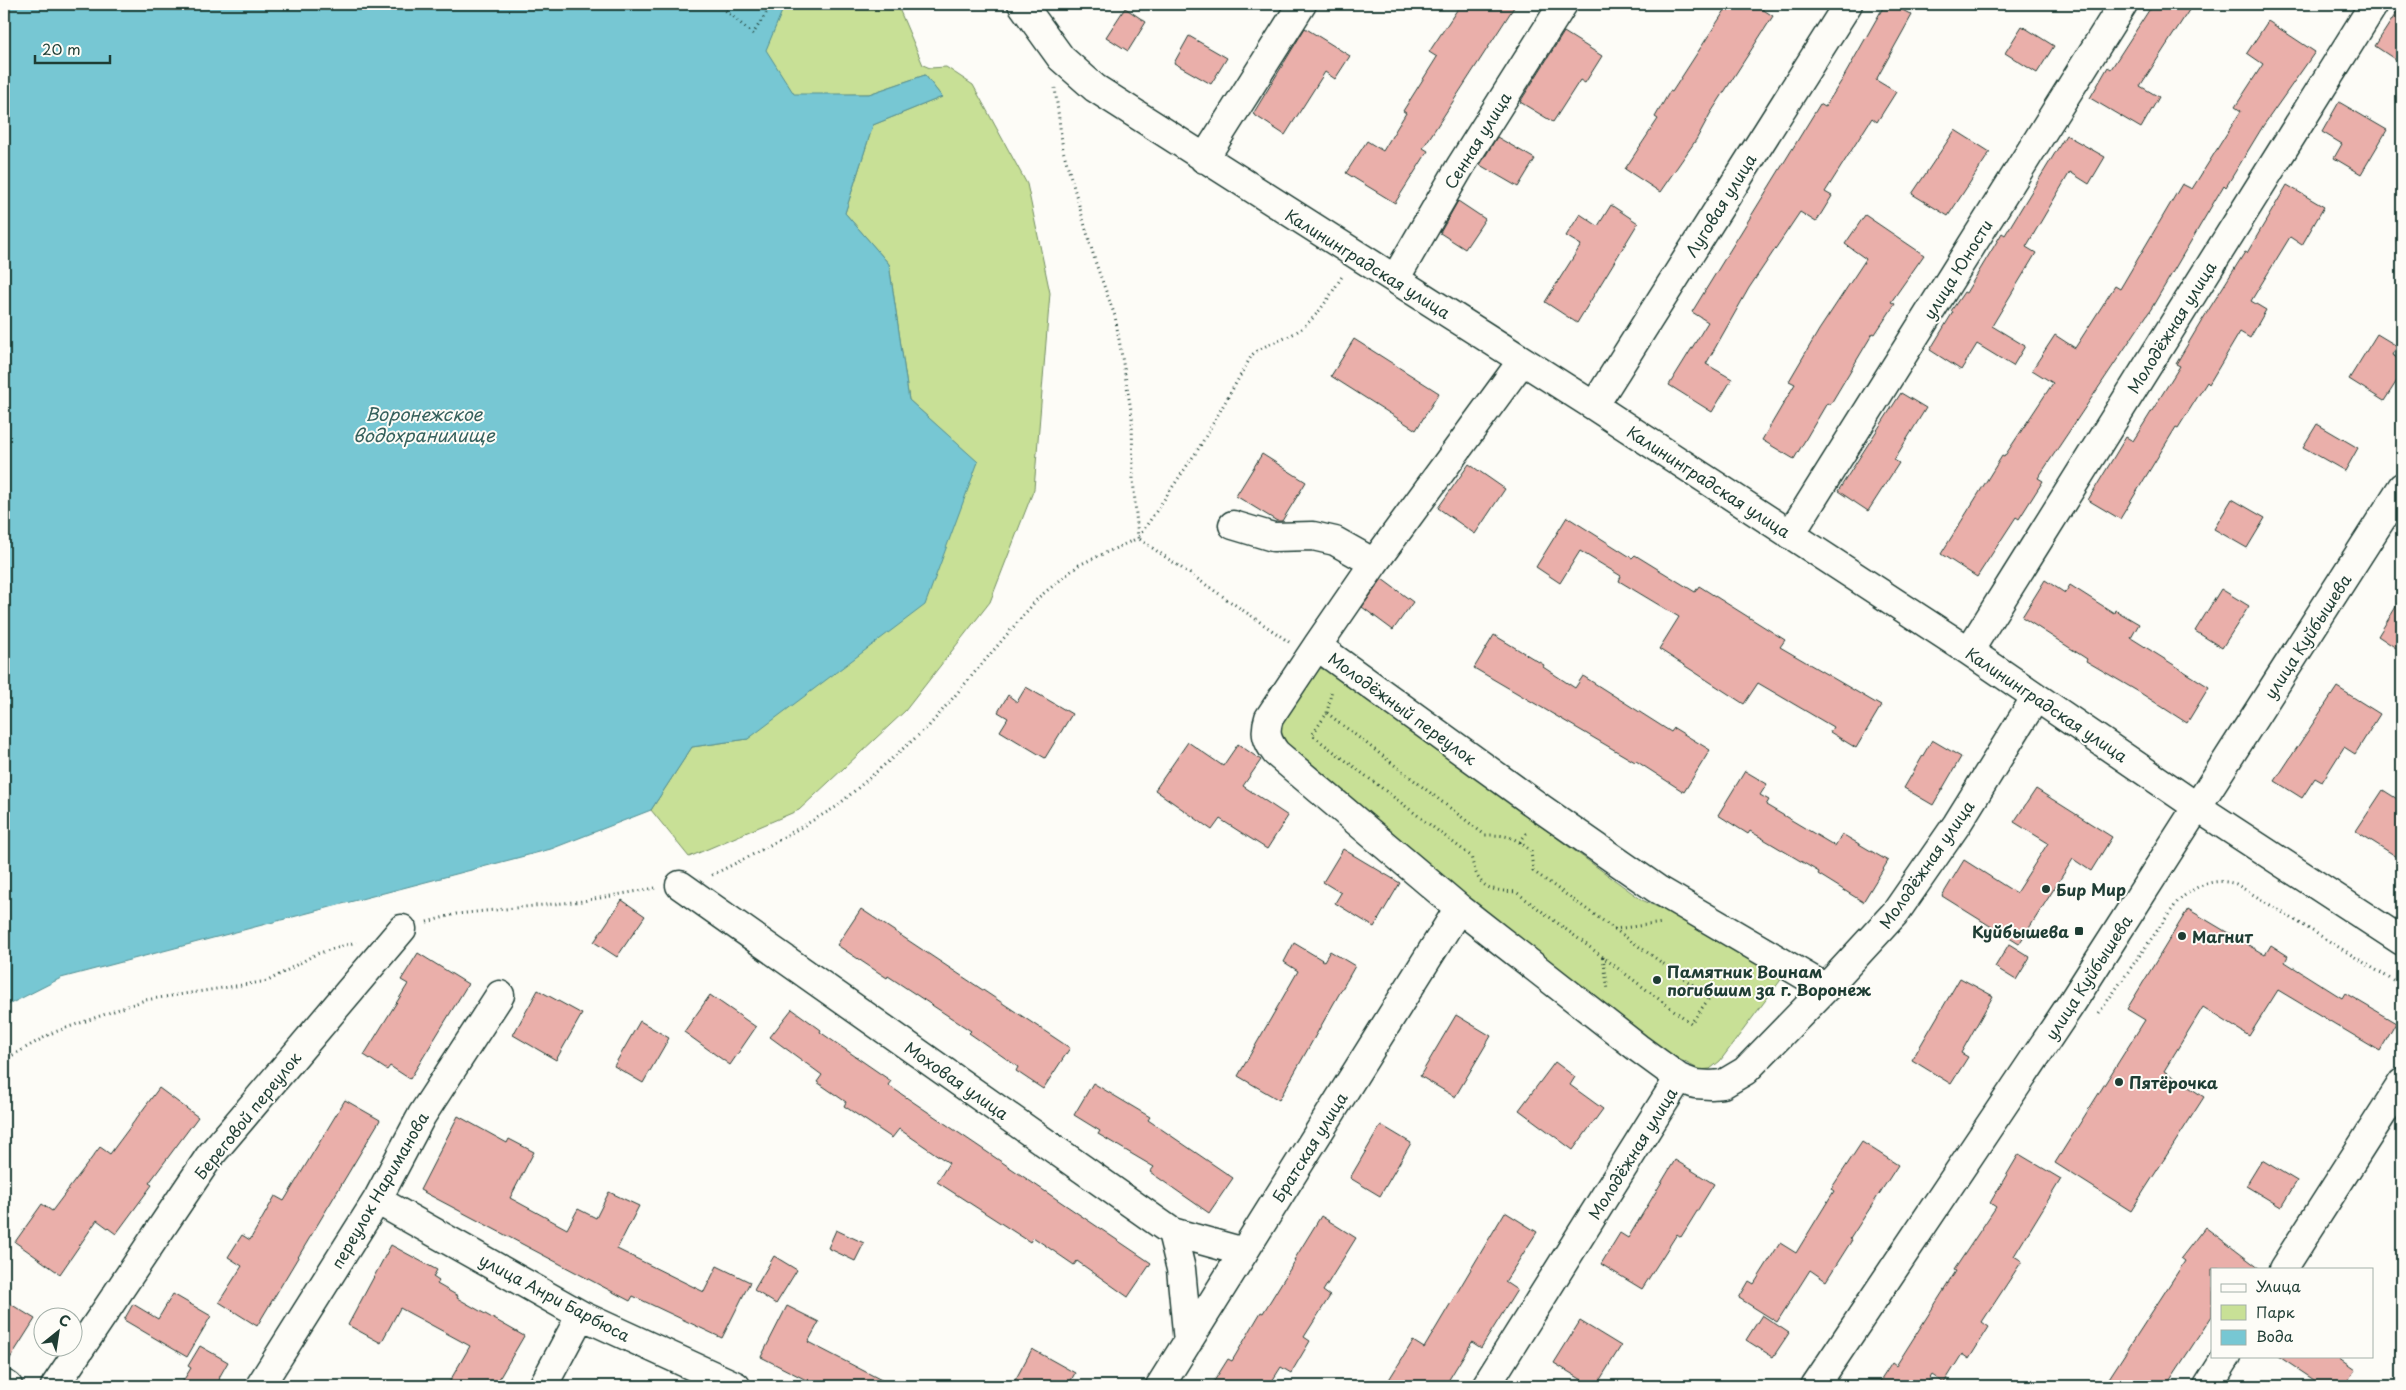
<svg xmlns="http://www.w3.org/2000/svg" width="2406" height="1390" viewBox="0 0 2406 1390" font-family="'Playpen Sans',sans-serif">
	<rect width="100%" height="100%" fill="#fdfcf7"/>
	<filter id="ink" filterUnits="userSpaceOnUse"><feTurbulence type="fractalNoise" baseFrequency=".02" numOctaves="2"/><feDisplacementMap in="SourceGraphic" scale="10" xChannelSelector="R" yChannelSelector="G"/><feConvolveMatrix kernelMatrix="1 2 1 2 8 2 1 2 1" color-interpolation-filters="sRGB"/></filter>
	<g filter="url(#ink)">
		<!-- green -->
		<path fill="#c8e096" stroke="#748e65" d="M 785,4 L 897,4 L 923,65 L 930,68 L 946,67 L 973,85 L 1027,184 L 1050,293 L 1034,489 L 990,602 L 905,711 L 799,810 L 689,857 L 651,810 L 692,747 L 748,739 L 978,463 L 909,400 L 889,264 L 845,213 L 873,125 L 942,97 L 925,75 L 869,94 L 794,95 L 765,50 Z
			M 1320,668 L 1330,672 L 1642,900 L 1695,924 L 1782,974 L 1780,981 L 1720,1061 L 1710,1069 L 1700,1070 L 1638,1038 L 1323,786 L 1277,734 L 1311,671 Z"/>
		<!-- water -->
		<path fill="#77c7d3" stroke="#549093" d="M 4,4 L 785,4 L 766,50 L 794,94 L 869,94 L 925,75 L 942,97 L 873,125 L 845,213 L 889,264 L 909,400 L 978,462 L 925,605 L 748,739 L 692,747 L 651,810 L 551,849 L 61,978 L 4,1007 Z"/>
		<!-- building -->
		<path fill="#eaafaa" stroke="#1f3d34" d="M 1461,4 L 1516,4 L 1423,148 L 1428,151 L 1395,203 L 1346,173 L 1367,141 L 1383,151 L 1406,113 L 1403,111 L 1437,57 L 1429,52 Z
			M 1729,4 L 1754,4 L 1773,16 L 1710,114 L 1696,140 L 1660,192 L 1625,169 L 1658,119 L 1655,117 L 1670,91 L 1672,92 Z
			M 1885,4 L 1891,4 L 1912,15 L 1876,80 L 1896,92 L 1877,122 L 1872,118 L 1825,192 L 1832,196 L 1816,222 L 1800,212 L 1749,288 L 1706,364 L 1732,379 L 1712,412 L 1669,385 L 1708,322 L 1692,312 L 1820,104 L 1825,107 L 1842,80 Z
			M 2153,4 L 2193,4 L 2140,86 L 2159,97 L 2141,128 L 2090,98 L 2108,67 L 2111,69 Z
			M 2402,4 L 2402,64 L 2375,46 Z
			M 1125,8 L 1146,22 L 1128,51 L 1106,37 Z
			M 2268,21 L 2315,52 L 2263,126 L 2226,187 L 2224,185 L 2151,309 L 2038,478 L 2043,481 L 2019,519 L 2016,517 L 1977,577 L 1941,554 L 2002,456 L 2004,457 L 2053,383 L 2032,370 L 2055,335 L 2075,348 L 2115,286 L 2120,289 L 2182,184 L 2192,189 L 2241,111 L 2235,107 L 2263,64 L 2247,53 Z
			M 2022,26 L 2054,46 L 2037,73 L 2005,53 Z
			M 1305,28 L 1350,56 L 1335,79 L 1325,72 L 1285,135 L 1253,114 Z
			M 1564,32 L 1602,56 L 1585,83 L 1580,80 L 1553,122 L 1520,102 Z
			M 1189,36 L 1227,58 L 1211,84 L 1174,63 Z
			M 2339,102 L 2387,130 L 2361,174 L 2334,158 L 2342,144 L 2322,132 Z
			M 1955,130 L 1990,152 L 1948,216 L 1912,194 Z
			M 2066,135 L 2105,157 L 2089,184 L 2070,172 L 2026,247 L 2036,253 L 1992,326 L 2025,346 L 2013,366 L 1977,344 L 1961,370 L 1930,350 L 1953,312 L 1951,311 L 1964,292 L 1966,293 L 2002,233 L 2005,235 Z
			M 1497,137 L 1535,159 L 1518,187 L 1480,165 Z
			M 2287,185 L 2324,207 L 2302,245 L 2290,237 L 2251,301 L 2266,310 L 2250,338 L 2240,332 L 2209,384 L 2207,382 L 2178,428 L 2176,427 L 2120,519 L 2088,500 L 2126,437 L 2133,441 L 2180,366 L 2176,364 L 2201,322 L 2245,252 L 2247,253 Z
			M 1458,201 L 1485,219 L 1465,249 L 1440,233 Z
			M 1611,205 L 1638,223 L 1577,323 L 1545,302 L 1581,245 L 1566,236 L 1580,214 L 1598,226 Z
			M 1865,215 L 1924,255 L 1891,302 L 1895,304 L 1875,334 L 1873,333 L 1830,405 L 1827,403 L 1794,459 L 1762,440 L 1795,384 L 1789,381 L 1819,330 L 1866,259 L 1845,244 Z
			M 2377,334 L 2397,346 L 2392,355 L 2402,361 L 2402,373 L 2384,401 L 2349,379 Z
			M 1354,339 L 1439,393 L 1416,430 L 1331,376 Z
			M 1901,393 L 1926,408 L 1894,460 L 1899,463 L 1868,511 L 1838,491 Z
			M 2317,424 L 2358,448 L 2345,471 L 2303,447 Z
			M 1262,454 L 1306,482 L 1282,521 L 1277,521 L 1236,496 Z
			M 1469,464 L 1505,489 L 1475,534 L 1438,508 Z
			M 2232,499 L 2265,518 L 2247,548 L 2214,529 Z
			M 1567,517 L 1632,558 L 1635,555 L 1695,592 L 1699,586 L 1785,640 L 1780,647 L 1881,706 L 1856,748 L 1830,732 L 1833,727 L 1758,683 L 1744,704 L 1659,649 L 1679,617 L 1619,581 L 1621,576 L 1580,551 L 1560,583 L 1536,567 Z
			M 1382,579 L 1413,602 L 1393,630 L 1362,607 Z
			M 2045,580 L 2065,593 L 2070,585 L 2114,613 L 2115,610 L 2139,624 L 2131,638 L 2209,687 L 2187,723 L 2139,692 L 2086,661 L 2087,659 L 2022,617 Z
			M 2221,589 L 2249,606 L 2222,648 L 2195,631 Z
			M 2402,597 L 2402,652 L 2378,636 Z
			M 1494,635 L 1544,665 L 1543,667 L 1575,688 L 1583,676 L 1671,732 L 1674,728 L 1710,750 L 1684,792 L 1636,761 L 1635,762 L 1474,668 Z
			M 1026,687 L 1072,714 L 1045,758 L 1000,731 L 1008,718 L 998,712 L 1008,695 L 1017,702 Z
			M 2337,687 L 2380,714 L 2355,754 L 2344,747 L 2322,782 L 2315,778 L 2302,798 L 2275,781 Z
			M 1932,740 L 1961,757 L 1933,805 L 1904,788 Z
			M 1188,742 L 1223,766 L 1238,744 L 1261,760 L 1243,786 L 1288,816 L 1267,849 L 1220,819 L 1212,830 L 1155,790 Z
			M 1745,771 L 1767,784 L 1760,795 L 1769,800 L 1766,805 L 1835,846 L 1842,834 L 1888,861 L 1863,902 L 1818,874 L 1819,872 L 1750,831 L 1748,834 L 1718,815 Z
			M 2036,789 L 2112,837 L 2091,871 L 2073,859 L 2019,944 L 1942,896 L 1964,860 L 2016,893 L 2048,843 L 2014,822 Z
			M 2383,790 L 2402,802 L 2402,860 L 2356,831 Z
			M 1343,849 L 1400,883 L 1374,927 L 1335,903 L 1341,893 L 1323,882 Z
			M 622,900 L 645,916 L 617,957 L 594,942 Z
			M 861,909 L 1070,1048 L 1043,1089 L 1016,1071 L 1018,1067 L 969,1033 L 971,1031 L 888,976 L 887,978 L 837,945 Z
			M 2188,909 L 2265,955 L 2271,945 L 2288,956 L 2285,962 L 2342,998 L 2345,993 L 2396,1023 L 2380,1051 L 2278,990 L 2249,1036 L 2203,1007 L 2164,1071 L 2204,1097 L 2131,1211 L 2055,1163 L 2145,1020 L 2127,1009 Z
			M 1294,943 L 1324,961 L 1330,951 L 1355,966 L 1279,1100 L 1238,1076 L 1298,971 L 1284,962 Z
			M 2009,944 L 2030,957 L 2016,980 L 1995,967 Z
			M 418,953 L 468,984 L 410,1079 L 390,1066 L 387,1070 L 364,1055 L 408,984 L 401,980 Z
			M 1960,978 L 1993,996 L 1961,1053 L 1968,1057 L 1951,1084 L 1912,1060 Z
			M 538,990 L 582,1014 L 556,1060 L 513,1035 Z
			M 710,995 L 756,1027 L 730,1065 L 684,1032 Z
			M 792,1009 L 821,1030 L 820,1032 L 891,1081 L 888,1085 L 1151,1263 L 1128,1297 L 1077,1261 L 1074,1265 L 1033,1237 L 1030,1242 L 937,1182 L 949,1163 L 899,1129 L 892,1138 L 844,1106 L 846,1102 L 817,1082 L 822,1075 L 770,1037 Z
			M 1456,1015 L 1491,1036 L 1455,1097 L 1420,1076 Z
			M 640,1021 L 669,1038 L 643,1083 L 614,1066 Z
			M 1555,1062 L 1575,1077 L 1570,1085 L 1603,1109 L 1573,1150 L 1519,1110 Z
			M 1093,1083 L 1150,1117 L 1148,1120 L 1233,1178 L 1209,1213 L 1150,1172 L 1154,1167 L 1098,1134 L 1100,1131 L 1074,1115 Z
			M 159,1088 L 198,1117 L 149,1183 L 152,1185 L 116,1234 L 97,1220 L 60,1274 L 15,1242 L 42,1204 L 52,1211 L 100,1147 L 110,1154 Z
			M 345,1100 L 380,1120 L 257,1326 L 219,1302 L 242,1266 L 228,1257 L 242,1235 L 250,1240 L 275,1196 L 284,1201 Z
			M 458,1116 L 507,1143 L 509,1139 L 534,1152 L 510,1198 L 567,1229 L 578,1209 L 596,1218 L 609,1192 L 639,1206 L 617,1249 L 704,1292 L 717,1266 L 750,1282 L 722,1338 L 633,1296 L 630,1301 L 420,1190 Z
			M 1381,1125 L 1411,1143 L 1380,1196 L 1350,1178 Z
			M 1862,1142 L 1898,1165 L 1850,1239 L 1852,1240 L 1826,1281 L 1810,1270 L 1777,1322 L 1739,1298 L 1749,1281 L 1754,1284 L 1780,1243 L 1796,1253 L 1834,1191 L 1831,1189 Z
			M 2019,1154 L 2061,1179 L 2014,1256 L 2022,1261 L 1982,1322 L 1989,1327 L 1969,1359 L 1962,1354 L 1944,1383 L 1932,1375 L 1926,1385 L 1929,1386 L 1877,1386 L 1892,1363 L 1896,1366 L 1956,1271 L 1954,1270 L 1996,1207 L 1990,1203 Z
			M 1675,1160 L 1714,1184 L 1681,1237 L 1677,1234 L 1642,1289 L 1601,1264 L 1620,1233 L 1628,1238 Z
			M 2262,1160 L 2297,1181 L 2281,1207 L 2246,1186 Z
			M 1505,1212 L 1537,1232 L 1505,1282 L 1517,1290 L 1481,1348 L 1472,1342 L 1445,1386 L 1385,1386 L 1413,1341 L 1424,1348 Z
			M 1321,1216 L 1356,1238 L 1323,1291 L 1330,1296 L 1304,1337 L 1310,1341 L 1291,1373 L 1281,1367 L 1269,1386 L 1211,1386 L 1228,1359 L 1232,1361 L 1261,1312 L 1263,1313 L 1295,1261 L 1294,1260 Z
			M 2205,1227 L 2260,1269 L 2212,1269 L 2212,1316 L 2166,1386 L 2104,1386 L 2185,1261 L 2181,1258 Z
			M 836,1230 L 864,1243 L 855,1261 L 828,1248 Z
			M 391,1245 L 437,1270 L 433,1277 L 439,1281 L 437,1284 L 458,1296 L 457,1298 L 524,1336 L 495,1386 L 447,1386 L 470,1346 L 400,1308 L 381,1343 L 348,1325 Z
			M 774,1256 L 797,1270 L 776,1304 L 754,1290 Z
			M 173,1294 L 211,1316 L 187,1357 L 124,1320 L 133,1304 L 158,1319 Z
			M 4,1300 L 35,1319 L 4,1368 Z
			M 787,1306 L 819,1322 L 808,1342 L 893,1386 L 818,1386 L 761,1357 Z
			M 1762,1315 L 1789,1333 L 1773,1357 L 1746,1340 Z
			M 1580,1321 L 1621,1346 L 1596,1386 L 1592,1386 L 1554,1363 Z
			M 200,1346 L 228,1362 L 220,1376 L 218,1386 L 180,1386 L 191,1368 L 188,1366 Z
			M 1032,1349 L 1075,1373 L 1068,1386 L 1012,1386 Z
			M 2278,1356 L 2335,1356 L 2355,1370 L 2344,1386 L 2323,1386 Z"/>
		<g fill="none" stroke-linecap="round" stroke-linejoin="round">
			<!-- minor casing -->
			<g stroke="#1f3d34" stroke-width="31">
				<path id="minor" d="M 1022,4 L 1061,58 L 1095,88 L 1594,406 L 1969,651 L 2197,807 L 2402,487
					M 1204,159 L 1302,4
					M 1395,279 L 1460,167 L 1563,4
					M 1594,406 L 1848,4
					M 1233,525 L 1273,537 L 1313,536 L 1335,541 L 1374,563
					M 1790,535 L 2123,4
					M 1317,646 L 1374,563 L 1522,361
					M 1969,651 L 2374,4
					M 680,885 L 1172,1232 L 1244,1252
					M 1826,988 L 1657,889 L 1542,809 L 1317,646 L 1269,718 C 1264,733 1267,741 1276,753 L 1459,908 L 1638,1048 L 1679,1078 L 1695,1084 L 1711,1085 L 1723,1084 L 1745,1071 L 1826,988 L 1896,912 L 1957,824 L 2036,697
					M 377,1200 L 581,1315 L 736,1386
					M 1172,1232 L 1181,1269 L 1188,1342
					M 2283,1269 L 2402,1083
					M 4,1384 L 8,1386
					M 55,1386 L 209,1157 L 402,929
					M 260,1386 L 377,1200 L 422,1115 L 500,995
					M 543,1386 L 581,1315
					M 1160,1386 L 1459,908
					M 1486,1386 L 1679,1078
					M 2208,1386 L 2227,1356"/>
			</g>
			<!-- major casing -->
			<g stroke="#1f3d34" stroke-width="31">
				<path id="major" d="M 1815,1386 L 2073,1001 L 2197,807 L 2402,941"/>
			</g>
			<!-- path -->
			<path stroke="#1f3d34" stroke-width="3" stroke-dasharray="1 4" stroke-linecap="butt" d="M 718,4 L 753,34 L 772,4
				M 1289,642 L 1138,538 L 1199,448 L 1252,355 C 1264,344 1279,342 1293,334 C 1316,321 1329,297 1343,275
				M 1327,713 L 1485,835 C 1508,835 1513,836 1531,851 L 1533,871 L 1710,997 L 1691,1023 L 1516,892 C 1485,890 1478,887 1471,856 L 1312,735 L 1327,713 L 1332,689
				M 1520,842 L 1528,831
				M 712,875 L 756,853 L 836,807 L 929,726 L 1039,597 L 1079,565 L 1138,538 L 1133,479 L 1132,416 L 1115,316 L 1096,264 L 1063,150 L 1055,88
				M 427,922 L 456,914 L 583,901 L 655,888
				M 1614,929 L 1663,923
				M 1603,957 L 1608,990
				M 2099,1013 L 2178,901 C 2195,886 2213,877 2236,884 L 2402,986
				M 4,1060 L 52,1033 L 145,1000 L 268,981 L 316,954 L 356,942"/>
			<!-- minor -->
			<use href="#minor" stroke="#fdfcf7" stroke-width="28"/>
			<!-- major -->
			<use href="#major" stroke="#fdfcf7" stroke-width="28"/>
		</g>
	</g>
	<!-- markers -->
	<g fill="#1f3d34" stroke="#fdfcf7" stroke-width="2">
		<circle cx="2046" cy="889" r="5"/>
		<rect x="2074" y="926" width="10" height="10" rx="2.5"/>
		<circle cx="2182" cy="936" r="5"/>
		<circle cx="1657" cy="980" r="5"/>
		<circle cx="2119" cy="1082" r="5"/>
	</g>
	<g text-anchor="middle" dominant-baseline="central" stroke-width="4" stroke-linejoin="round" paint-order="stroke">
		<!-- street labels -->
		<g font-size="16" fill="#1f3d34" stroke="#fdfcf7">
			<text transform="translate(1477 140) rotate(-58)">Сенная улица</text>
			<text transform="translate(1720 205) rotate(-58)">Луговая улица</text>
			<text transform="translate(1368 263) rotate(32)">Калининградская улица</text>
			<text transform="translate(1957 269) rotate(-58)">улица Юности</text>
			<text transform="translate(2171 327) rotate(-58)">Молодёжная улица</text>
			<text transform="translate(1709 481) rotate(33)">Калининградская улица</text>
			<text transform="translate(2307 636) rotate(-57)">улица Куйбышева</text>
			<text transform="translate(2047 704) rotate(34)">Калининградская улица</text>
			<text transform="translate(1403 708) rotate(36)">Молодёжный переулок</text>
			<text transform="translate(1926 864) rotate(-55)">Молодёжная улица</text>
			<text transform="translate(2088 977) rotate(-57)">улица Куйбышева</text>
			<text transform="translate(957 1080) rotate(35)">Моховая улица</text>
			<text transform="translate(247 1115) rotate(-51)">Береговой переулок</text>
			<text transform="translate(1309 1147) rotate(-58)">Братская улица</text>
			<text transform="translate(1632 1153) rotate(-58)">Молодёжная улица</text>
			<text transform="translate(379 1190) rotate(-60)">переулок Нариманова</text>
			<text transform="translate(555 1297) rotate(28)">улица Анри Барбюса</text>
		</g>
		<!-- poi labels -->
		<g font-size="16" font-weight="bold" fill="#1f3d34" stroke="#fdfcf7" text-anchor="start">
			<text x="2056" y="889">Бир Мир</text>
			<text x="2069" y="931" text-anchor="end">Куйбышева</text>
			<text x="2192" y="936">Магнит</text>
			<text x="1667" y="971">Памятник Воинам<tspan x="1667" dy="18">погибшим за г. Воронеж</tspan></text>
			<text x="2129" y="1082">Пятёрочка</text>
		</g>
		<!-- water labels -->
		<g font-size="18" font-style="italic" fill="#35605c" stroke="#fdfcf7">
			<text x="424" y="413">Воронежское<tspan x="424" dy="21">водохранилище</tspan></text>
		</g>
	</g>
	<!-- margin -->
	<rect width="2406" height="1390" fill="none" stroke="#fdfcf7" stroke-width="20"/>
	<rect x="10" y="10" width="2386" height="1370" fill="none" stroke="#1f3d34" stroke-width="2" filter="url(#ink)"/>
	<!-- legend -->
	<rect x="2211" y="1268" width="162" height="90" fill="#fdfcf7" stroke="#a4b0a9"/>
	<rect x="2221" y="1284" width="25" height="8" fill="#fdfcf7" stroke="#a4b0a9"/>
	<text x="2256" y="1292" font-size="15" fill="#1f3d34">Улица</text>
	<rect x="2221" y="1305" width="25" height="15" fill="#c8e096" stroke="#a4b0a9"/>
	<text x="2256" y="1318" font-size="15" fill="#1f3d34">Парк</text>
	<rect x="2221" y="1330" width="25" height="15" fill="#77c7d3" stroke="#a4b0a9"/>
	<text x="2256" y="1342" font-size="15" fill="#1f3d34">Вода</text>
	<!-- north arrow -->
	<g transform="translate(58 1332) rotate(30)"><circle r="24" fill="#fdfcf7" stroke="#a4b0a9"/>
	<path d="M0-4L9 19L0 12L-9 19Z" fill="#1f3d34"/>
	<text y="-8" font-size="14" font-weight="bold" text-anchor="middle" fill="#1f3d34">С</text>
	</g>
	<!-- scale -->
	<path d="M35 55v8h75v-8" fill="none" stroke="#1f3d34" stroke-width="2.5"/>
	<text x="42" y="55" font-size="15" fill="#1f3d34" stroke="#fdfcf7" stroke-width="4" paint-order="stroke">20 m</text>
</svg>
